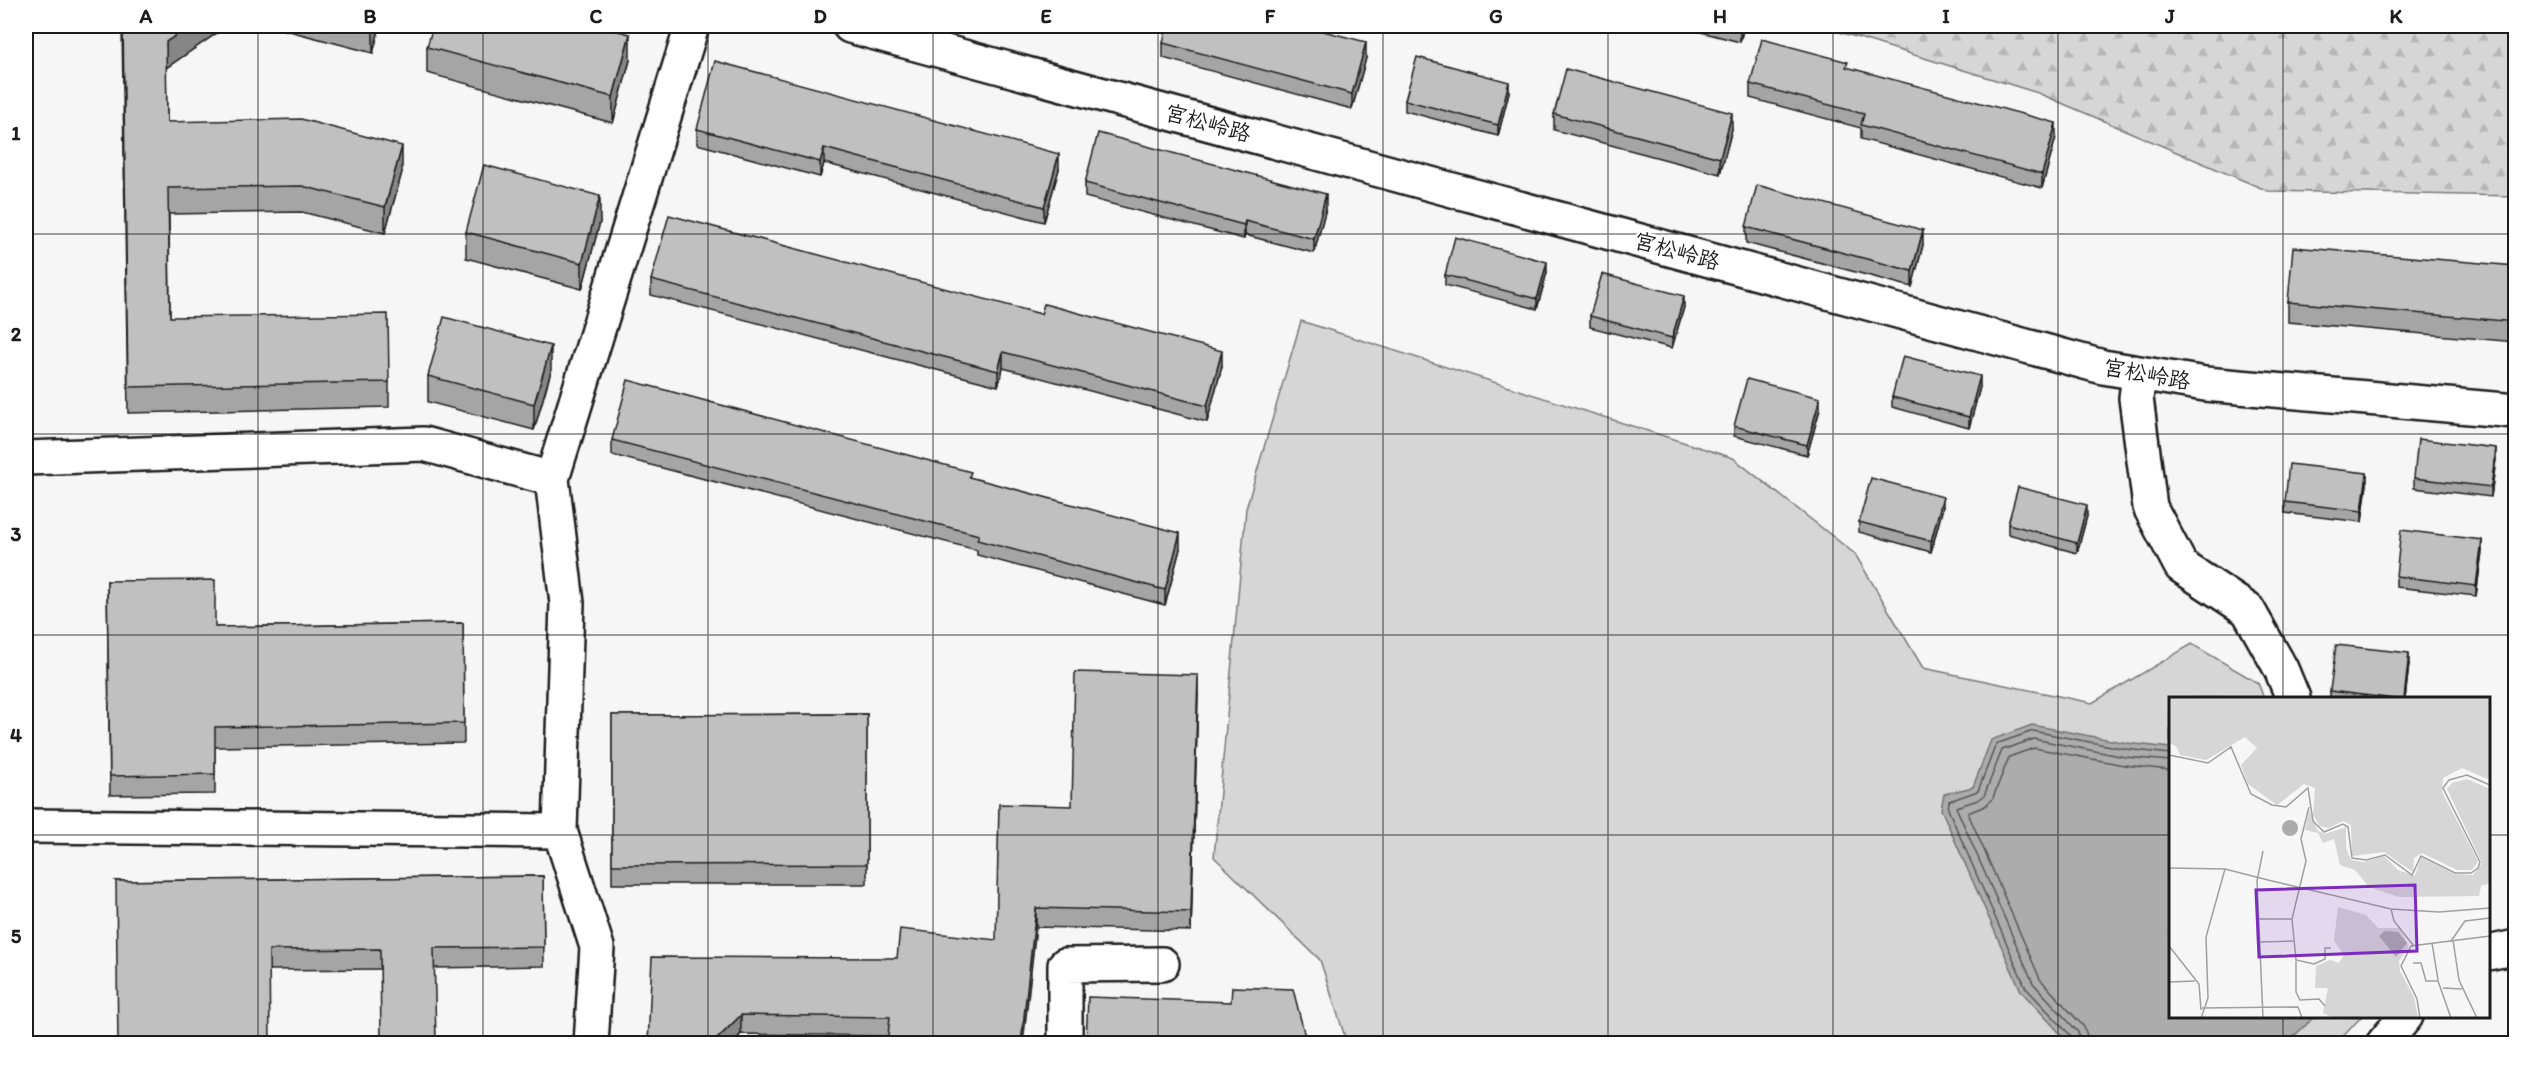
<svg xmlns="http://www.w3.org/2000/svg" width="2541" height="1069" viewBox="0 0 2541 1069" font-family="Itim,'LXGW WenKai TC',sans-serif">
	<defs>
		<pattern id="forest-firs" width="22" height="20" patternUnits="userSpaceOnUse" patternTransform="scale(1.5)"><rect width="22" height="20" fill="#d6d6d6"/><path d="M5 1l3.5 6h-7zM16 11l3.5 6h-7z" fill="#b7b7b7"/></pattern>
	</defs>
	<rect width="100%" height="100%" fill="#f6f6f6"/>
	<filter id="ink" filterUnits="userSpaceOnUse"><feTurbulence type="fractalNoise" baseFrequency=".0167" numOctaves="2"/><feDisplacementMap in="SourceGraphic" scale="12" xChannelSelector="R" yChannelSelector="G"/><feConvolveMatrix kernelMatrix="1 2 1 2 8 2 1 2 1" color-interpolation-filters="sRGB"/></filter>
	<g filter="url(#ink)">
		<!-- forest -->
		<path fill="url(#forest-firs)" stroke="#797979" stroke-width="1.5" d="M 1820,26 L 2515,26 L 2515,196 L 2268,191 L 2038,93 Z"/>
		<!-- park -->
		<path fill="#d6d6d6" stroke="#797979" stroke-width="1.5" d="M 1301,321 L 1733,458 L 1855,554 L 1923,668 L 2092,703 L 2192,644 L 2258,683 L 2264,698 L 2170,698 L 2170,1016 L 2361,1017 L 2336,1044 L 1347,1043 L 1320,960 L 1214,857 L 1246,509 Z"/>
		<!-- water -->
		<path fill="#acacac" stroke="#727272" stroke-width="1.5" d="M 2032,725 L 2127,743 L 2170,748 L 2170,1016 L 2315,1017 L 2286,1043 L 2069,1043 L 2021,991 L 1941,809 L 1944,794 L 1973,787 L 1991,740 Z"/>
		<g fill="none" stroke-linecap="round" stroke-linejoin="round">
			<!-- shore -->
			<path stroke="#565656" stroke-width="1.5" d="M 2073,1044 L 2072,1037 L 2026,988 L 1948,809 L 1949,801 L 1978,791 L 1996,744 L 2033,731 L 2126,749 L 2170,754
				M 2081,1044 L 2078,1032 L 2033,983 L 1956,807 L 1978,800 L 1984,796 L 2002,750 L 2034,739 L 2125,757 L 2170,761
				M 2090,1044 L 2084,1027 L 2040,979 L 1968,813 L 1985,806 L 1992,800 L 2009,757 L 2034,748 L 2124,765 L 2170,770"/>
			<!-- minor casing -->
			<g stroke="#1c1c1c" stroke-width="38">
				<path id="minor" d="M 2139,375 L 2136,398 L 2150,507 L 2181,566 L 2248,610 L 2281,669 L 2293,698
					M 26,458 L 424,444 L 552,479
					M 26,826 L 560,831
					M 591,1044 L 597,947 L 560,831 L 567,603 L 552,479 L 692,26
					M 1065,1044 L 1065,965 L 1162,964"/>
			</g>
			<!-- tertiary casing -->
			<g stroke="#1c1c1c" stroke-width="38">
				<path id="tertiary" d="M 850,26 L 2103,367 L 2205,384 L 2516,411
					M 2488,953 L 2516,947
					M 2383,1044 L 2406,1016"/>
			</g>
			<!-- minor -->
			<use href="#minor" stroke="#fff" stroke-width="33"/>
			<!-- tertiary -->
			<use href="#tertiary" stroke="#fff" stroke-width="33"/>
		</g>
		<!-- wall -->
		<path fill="#a5a5a5" stroke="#1c1c1c" stroke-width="1.5" d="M 122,26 L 227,26 L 166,68 L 167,122 L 402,172 L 385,233 L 302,212 L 169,214 L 170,317 L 389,382 L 389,407 L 128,413 Z
			M 270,26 L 380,26 L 373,53 Z
			M 1678,26 L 1744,26 L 1740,42 Z
			M 1163,43 L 1366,58 L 1352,109 L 1163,58 Z
			M 427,47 L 630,60 L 613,123 L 427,73 Z
			M 1848,68 L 2056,137 L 2042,188 L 1861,139 L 1861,128 L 1750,98 L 1750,84 Z
			M 1509,92 L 1498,136 L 1405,111 L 1405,100 Z
			M 1554,114 L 1732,129 L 1720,174 L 1554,130 Z
			M 697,129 L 1059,169 L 1044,222 L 824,163 L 820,177 L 697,144 Z
			M 1085,183 L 1326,208 L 1314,253 L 1245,235 L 1244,239 L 1085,197 Z
			M 600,222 L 582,289 L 466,258 L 466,232 Z
			M 1746,227 L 1923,245 L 1912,287 L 1746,243 Z
			M 2516,266 L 2516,342 L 2288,322 L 2288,302 Z
			M 1547,272 L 1537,309 L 1445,285 L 1445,275 Z
			M 651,280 L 1041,314 L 1222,366 L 1207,422 L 1003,368 L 998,386 L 651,295 Z
			M 1684,307 L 1672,348 L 1590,327 L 1590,316 Z
			M 551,371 L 534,430 L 428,402 L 428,376 Z
			M 1980,387 L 1969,428 L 1892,407 L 1892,397 Z
			M 1820,409 L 1807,455 L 1734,436 L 1734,426 Z
			M 612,440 L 971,478 L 1180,549 L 1165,605 L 977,555 L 977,550 L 612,455 Z
			M 2496,459 L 2491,497 L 2414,488 L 2414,478 Z
			M 2367,484 L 2362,522 L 2285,513 L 2285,502 Z
			M 1943,507 L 1931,552 L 1859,532 L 1859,522 Z
			M 2087,516 L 2077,553 L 2008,534 L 2008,524 Z
			M 2482,551 L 2476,596 L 2396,587 L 2396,576 Z
			M 107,581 L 215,627 L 463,623 L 464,743 L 215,747 L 215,794 L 110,795 Z
			M 2409,664 L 2405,699 L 2330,699 L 2330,691 Z
			M 1198,694 L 1191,931 L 1036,927 L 888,1036 L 741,1034 L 732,1044 L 648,1044 L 897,958 L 996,940 L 1072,806 Z
			M 867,714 L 867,884 L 612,884 L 612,715 Z
			M 543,876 L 544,966 L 380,969 L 269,970 L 116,881 Z"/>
		<!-- shaded-wall -->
		<path fill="#868686" stroke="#1c1c1c" stroke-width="1.5" d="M 190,26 L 227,26 L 166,68 L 166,42 Z
			M 373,26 L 380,26 L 373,53 Z
			M 1740,26 L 1744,26 L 1740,42 Z
			M 630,34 L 630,60 L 613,123 L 613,97 Z
			M 1366,42 L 1366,58 L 1352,109 L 1352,94 Z
			M 1509,82 L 1509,92 L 1498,136 L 1498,125 Z
			M 1732,113 L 1732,129 L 1720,174 L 1720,158 Z
			M 2056,123 L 2056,137 L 2042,188 L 2042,174 Z
			M 402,146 L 402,172 L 385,233 L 385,207 Z
			M 824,148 L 824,163 L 820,177 L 820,162 Z
			M 1059,154 L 1059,169 L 1044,222 L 1044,207 Z
			M 1326,194 L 1326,208 L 1314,253 L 1314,239 Z
			M 600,196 L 600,222 L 582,289 L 582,263 Z
			M 1245,221 L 1245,235 L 1244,239 L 1244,225 Z
			M 1923,230 L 1923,245 L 1912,287 L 1912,271 Z
			M 1547,262 L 1547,272 L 1537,309 L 1537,299 Z
			M 1684,296 L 1684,307 L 1672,348 L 1672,338 Z
			M 551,346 L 551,371 L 534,430 L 534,404 Z
			M 1222,351 L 1222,366 L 1207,422 L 1207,406 Z
			M 1003,352 L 1003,368 L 998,386 L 998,371 Z
			M 1980,376 L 1980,387 L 1969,428 L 1969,417 Z
			M 1820,398 L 1820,409 L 1807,455 L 1807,445 Z
			M 2496,448 L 2496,459 L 2491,497 L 2491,487 Z
			M 2367,473 L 2367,484 L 2362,522 L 2362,511 Z
			M 1943,497 L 1943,507 L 1931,552 L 1931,541 Z
			M 2087,505 L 2087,516 L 2077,553 L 2077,543 Z
			M 1180,533 L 1180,549 L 1165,605 L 1165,590 Z
			M 2482,540 L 2482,551 L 2476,596 L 2476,586 Z
			M 2409,653 L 2409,664 L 2405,699 L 2404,699 Z
			M 1198,675 L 1198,694 L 1191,931 L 1191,912 Z
			M 1036,908 L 1036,927 L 1023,1044 L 1021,1044 Z
			M 741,1015 L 741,1034 L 732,1044 L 712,1044 Z"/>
		<!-- building -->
		<path fill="#c0c0c0" stroke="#1c1c1c" stroke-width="1.5" d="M 123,26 L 190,26 L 166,42 L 167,122 L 301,119 L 402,146 L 385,207 L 302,186 L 168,188 L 170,317 L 388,314 L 389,382 L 128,387 Z
			M 433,26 L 597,26 L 630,34 L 613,97 L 427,47 Z
			M 1167,26 L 1304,26 L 1366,42 L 1352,94 L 1163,43 Z
			M 1762,39 L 1848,62 L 1846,67 L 2056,123 L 2042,174 L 1861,125 L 1864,114 L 1750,84 Z
			M 1417,57 L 1509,82 L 1498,125 L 1405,100 Z
			M 715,61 L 1059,154 L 1044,207 L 824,148 L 820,162 L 697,129 Z
			M 1566,69 L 1732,113 L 1720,158 L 1554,114 Z
			M 1098,133 L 1326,194 L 1314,239 L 1245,221 L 1244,225 L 1085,183 Z
			M 484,165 L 600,196 L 582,263 L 466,232 Z
			M 1757,185 L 1923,230 L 1912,271 L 1746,227 Z
			M 669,215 L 1041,314 L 1044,304 L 1222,351 L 1207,406 L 1003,352 L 998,371 L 651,280 Z
			M 1455,237 L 1547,262 L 1537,299 L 1445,275 Z
			M 2293,247 L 2516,266 L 2516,322 L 2288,302 Z
			M 1602,274 L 1684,296 L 1672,338 L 1590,316 Z
			M 444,317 L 551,346 L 534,404 L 428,376 Z
			M 1903,356 L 1980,376 L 1969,417 L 1892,397 Z
			M 1747,379 L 1820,398 L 1807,445 L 1734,426 Z
			M 628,380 L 971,472 L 969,477 L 1180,533 L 1165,590 L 977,540 L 979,535 L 612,440 Z
			M 2418,439 L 2496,448 L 2491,487 L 2414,478 Z
			M 2289,464 L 2367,473 L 2362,511 L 2285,502 Z
			M 1871,478 L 1943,497 L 1931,541 L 1859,522 Z
			M 2018,487 L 2087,505 L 2077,543 L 2008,524 Z
			M 2401,530 L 2482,540 L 2476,586 L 2396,576 Z
			M 215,580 L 215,627 L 463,623 L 464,723 L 215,727 L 215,774 L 110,776 L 107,581 Z
			M 2336,645 L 2409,653 L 2404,699 L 2396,699 L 2330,691 Z
			M 1075,672 L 1198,675 L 1191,912 L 1036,908 L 1021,1044 L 887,1044 L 890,1017 L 741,1015 L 712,1044 L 648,1044 L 652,957 L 897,958 L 900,929 L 996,940 L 999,804 L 1072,806 Z
			M 867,714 L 867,864 L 612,865 L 612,715 Z
			M 543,876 L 544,947 L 434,948 L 436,1044 L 381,1044 L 380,949 L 269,950 L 270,1044 L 118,1044 L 116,881 Z
			M 1232,987 L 1293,989 L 1307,1044 L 1086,1044 L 1088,997 L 1231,1002 Z"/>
	</g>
	<!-- grid -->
	<path fill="none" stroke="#1c1c1c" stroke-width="1.5" stroke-opacity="0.55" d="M 258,26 L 258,1044M 483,26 L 483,1044M 708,26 L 708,1044M 933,26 L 933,1044M 1158,26 L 1158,1044M 1383,26 L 1383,1044M 1608,26 L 1608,1044M 1833,26 L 1833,1044M 2058,26 L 2058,1044M 2283,26 L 2283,698M 26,234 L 2516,234M 26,434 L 2516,434M 26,635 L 2516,635M 26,835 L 2170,835M 2488,835 L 2516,835M 2283,1016 L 2283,1044"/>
	<g text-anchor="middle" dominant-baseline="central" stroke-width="5" stroke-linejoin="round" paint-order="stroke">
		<!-- street labels -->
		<g font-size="22" fill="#1c1c1c" stroke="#fff">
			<text transform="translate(1208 123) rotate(15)">宫松岭路</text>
			<text transform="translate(1677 251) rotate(15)">宫松岭路</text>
			<text transform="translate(2147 374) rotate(10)">宫松岭路</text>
		</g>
	</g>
	<!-- overview -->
	<g transform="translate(2169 697)">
		<rect width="321" height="321" fill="#f6f6f6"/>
		<path d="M 0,0 L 321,0 L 321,83 L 293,71 L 274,81 L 273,95 L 309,164 L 303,173 L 288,173 L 253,156 L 245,161 L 244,175 L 215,155 L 183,159 L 182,128 L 174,124 L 160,131 L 151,129 L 144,118 L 146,91 L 135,87 L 108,108 L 79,87 L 72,68 L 88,51 L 76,40 L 37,63 L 11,58 L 7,49 L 0,46 ZM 298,82 L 321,92 L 321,186 L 312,189 L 310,199 L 230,200 L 200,190 L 186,173 L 171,168 L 165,142 L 154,146 L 149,136 L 136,133 L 140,113 L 149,134 L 156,137 L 177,130 L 177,151 L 182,163 L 195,165 L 215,159 L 229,173 L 246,179 L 252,160 L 285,177 L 304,178 L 313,166 L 278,92 L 283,86 Z" fill="#d6d6d6"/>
		<path d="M 169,210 L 197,218 L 209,231 L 230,231 L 240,249 L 230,264 L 231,274 L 245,300 L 249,321 L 165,321 L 154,316 L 159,291 L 146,291 L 147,269 L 161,263 L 170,266 L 175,258 L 165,244 Z" fill="#d6d6d6"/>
		<path d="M113 131a8 8 0 1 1 16 0a8 8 0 1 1-16 0ZM 216,234 L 229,235 L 238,246 L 227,260 L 210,239 Z" fill="#acacac"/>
		<path fill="none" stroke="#9f9f9f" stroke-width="1.5" d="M 0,58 L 39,66 L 62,50 L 82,97 L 103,108 L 117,110 L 139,91 L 144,124 L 155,135 L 174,127 L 179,130 L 183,161 L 197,163 L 216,158 L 243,178 L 252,159 L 286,176 L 302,176 L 309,171 L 311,165 L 274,91 L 280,83 L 298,78 L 321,88M 140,110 L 132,142 L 137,164 L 123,222 L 127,263 L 145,267 L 156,262 L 156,251 L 162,251M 94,154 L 88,184 L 94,321M 0,171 L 56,172 L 99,183M 99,183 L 222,212 L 270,215 L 321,211M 222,212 L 225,224 L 244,248M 89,222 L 123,222M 284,243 L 290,283 L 308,321M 282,244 L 296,224 L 321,221M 91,245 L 124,244M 263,246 L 269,283M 0,249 L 30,287 L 32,313M 127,264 L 127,295 L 131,303 L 150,302 L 156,309M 244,266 L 252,266 L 257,284 L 269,284 L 282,321M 0,285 L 26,284M 274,291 L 293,292M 33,311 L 129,310 L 133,321M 32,321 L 39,301 L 37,240 L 56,172M 251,321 L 248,302 L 232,269 L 242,249 L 321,239"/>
		<path fill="#7b2cbf" fill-opacity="0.15" stroke="#7b2cbf" stroke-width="3" d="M 246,188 L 248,254 L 90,260 L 87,193 Z"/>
		<rect width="321" height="321" fill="none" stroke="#1c1c1c" stroke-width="3"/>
	</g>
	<!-- margin -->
	<rect width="2541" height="1069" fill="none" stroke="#fff" stroke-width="66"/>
	<rect x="33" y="33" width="2475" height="1003" fill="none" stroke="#1c1c1c" stroke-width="2"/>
	<g font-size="20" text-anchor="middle" font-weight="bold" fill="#1c1c1c">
		<text x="146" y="23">A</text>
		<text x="370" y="23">B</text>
		<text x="596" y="23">C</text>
		<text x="820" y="23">D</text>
		<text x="1046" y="23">E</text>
		<text x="1270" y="23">F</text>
		<text x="1496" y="23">G</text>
		<text x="1720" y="23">H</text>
		<text x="1946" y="23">I</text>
		<text x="2170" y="23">J</text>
		<text x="2396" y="23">K</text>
		<text x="16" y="140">1</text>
		<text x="16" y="341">2</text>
		<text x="16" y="541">3</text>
		<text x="16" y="742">4</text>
		<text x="16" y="943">5</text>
	</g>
</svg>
